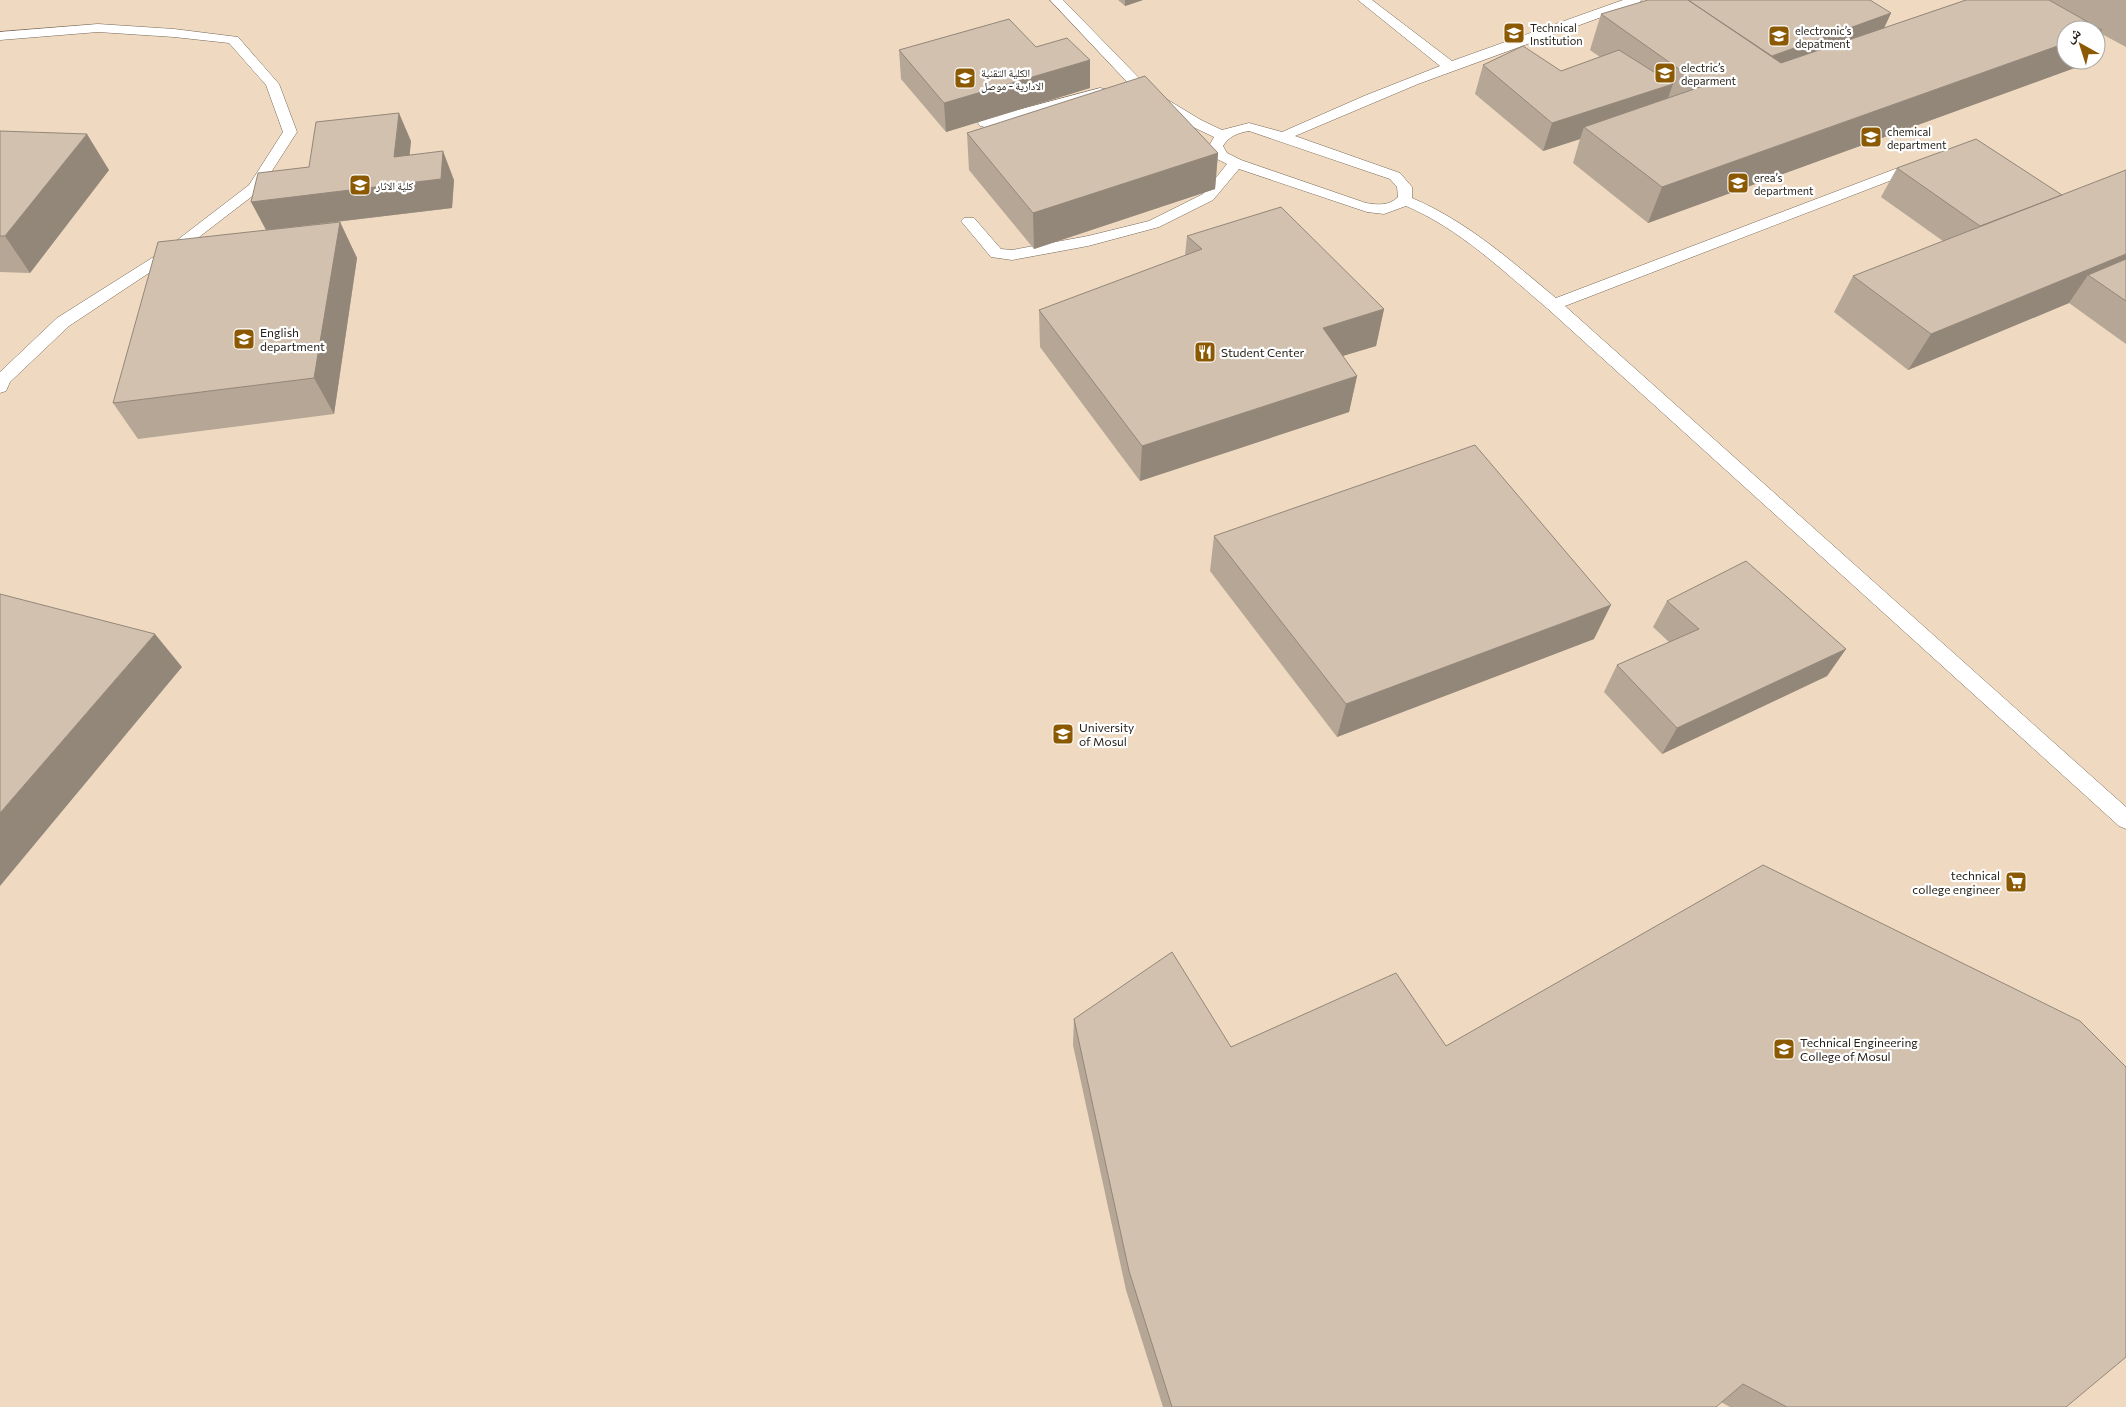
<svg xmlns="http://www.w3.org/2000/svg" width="2126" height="1407" viewBox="0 0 2126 1407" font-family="Commissioner,'Noto Naskh Arabic',sans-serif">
	<rect width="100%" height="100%" fill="#f9e8d3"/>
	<!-- built -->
	<path fill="#efd9c0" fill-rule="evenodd" d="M 0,0 L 2126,0 L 2126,1407 L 0,1407 ZM 2066,30 L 2096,30 L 2096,60 L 2066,60 Z"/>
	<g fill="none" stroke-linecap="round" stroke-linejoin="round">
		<!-- service casing -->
		<g stroke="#776856" stroke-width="1">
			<path id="service" d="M 1050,0 L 1063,0 L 1140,79 L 1158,94 L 1201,120 L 1222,130 L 1249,123 L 1282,132 L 1364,96 L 1440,66 L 1358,0 L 1372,0 L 1452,61 L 1623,0 L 1641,0 L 1640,3 L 1418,84 L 1295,136 L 1400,173 L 1412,187 L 1412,198 C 1468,222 1510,260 1556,298 L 1895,169 L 1905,169 L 1907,172 L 1905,175 L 1565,306 L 2126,807 L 2126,829 L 2119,826 L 1548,309 C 1503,271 1460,229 1406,206 L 1384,214 L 1367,212 L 1239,169 L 1213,200 L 1159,227 L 1088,246 L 1012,260 L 991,257 L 961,221 L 964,218 L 974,218 L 1001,249 L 1012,250 L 1088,236 L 1149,221 L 1203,194 L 1227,164 L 1217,159 L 1209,146 L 1214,137 L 1191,126 L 1148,100 L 1130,85 ZM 1249,131 L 1390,179 L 1397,187 L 1398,197 C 1389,206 1378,205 1366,203 L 1241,160 L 1227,153 L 1223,146 C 1229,136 1238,133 1249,131 Z
				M 98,24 L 174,29 L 238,37 L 279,84 L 297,132 L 259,191 L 173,257 L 69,326 L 10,382 L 6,391 L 0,393 L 0,372 L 57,318 L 163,251 L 249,185 L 283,132 L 266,85 L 229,43 L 174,37 L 98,32 L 0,40 L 0,32 Z
				M 1100,88 L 1105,89 L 1107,92 L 1105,95 L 985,127 L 980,126 L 978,123 L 980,120 Z"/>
		</g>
		<!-- service -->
		<use href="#service" fill="#fff" fill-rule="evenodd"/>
	</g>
	<!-- wall -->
	<path fill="#b5a696" d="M 1118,0 L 1143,0 L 1125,6 Z
		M 1966,0 L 2126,0 L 2126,47 L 2100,33 L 2066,60 L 2084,60 L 2080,66 L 1648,223 L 1573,163 L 1580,139 L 1543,151 L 1475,94 L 1483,65 L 1561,71 L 1600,57 L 1590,50 L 1601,14 L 1891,13 L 1884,28 Z
		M 1036,47 L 1090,60 L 1090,88 L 946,132 L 901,79 L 899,50 Z
		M 0,131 L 109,170 L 30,273 L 0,272 Z
		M 967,133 L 1218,153 L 1215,189 L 1034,249 L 969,170 Z
		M 411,141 L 409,155 L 454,180 L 452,208 L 303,226 L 340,222 L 357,258 L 334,414 L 138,439 L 113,403 L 266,230 L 309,167 Z
		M 1897,168 L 2062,195 L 2126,170 L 2126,344 L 2069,303 L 1908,370 L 1834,312 L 1853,276 L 1943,241 L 1881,197 Z
		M 1187,236 L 1384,309 L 1376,346 L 1342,356 L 1357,376 L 1349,412 L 1140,481 L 1040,347 L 1039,310 L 1185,256 Z
		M 1214,536 L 1594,639 L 1337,737 L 1210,571 Z
		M 1667,601 L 1846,649 L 1827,676 L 1662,754 L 1604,692 L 1617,665 L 1669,642 L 1653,627 Z
		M 1074,1019 L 1231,1047 L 1446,1046 L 2066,1407 L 1730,1407 L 1721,1402 L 1716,1407 L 1163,1407 L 1126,1290 L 1073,1045 Z"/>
	<!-- shaded-wall -->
	<path fill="#93877a" d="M 1125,0 L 1143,0 L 1125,6 Z
		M 1891,13 L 1878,41 L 1758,85 L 1770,57 Z
		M 2102,30 L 2096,40 L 2096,32 Z
		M 2066,43 L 2066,60 L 2084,60 L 2080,66 L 1648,223 L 1662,187 Z
		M 1090,60 L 1090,88 L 946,132 L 944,103 Z
		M 1673,84 L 1663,112 L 1584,127 L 1580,139 L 1543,151 L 1552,123 Z
		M 399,113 L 411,141 L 407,183 L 443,151 L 454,180 L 452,208 L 266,230 L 251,202 L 394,157 Z
		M 87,134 L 109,170 L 30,273 L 5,236 Z
		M 1218,153 L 1215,189 L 1034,249 L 1033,213 Z
		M 340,222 L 357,258 L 334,414 L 314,378 Z
		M 2126,254 L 2126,279 L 2088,275 L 2069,303 L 1908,370 L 1931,334 Z
		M 1384,309 L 1376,346 L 1316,364 L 1323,328 Z
		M 1357,376 L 1349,412 L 1140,481 L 1142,446 Z
		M 1611,605 L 1594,639 L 1337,737 L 1346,704 Z
		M 155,634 L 182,667 L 0,886 L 0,813 Z
		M 1846,649 L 1827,676 L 1662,754 L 1677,728 Z"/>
	<!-- building -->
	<path fill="#d2c1ae" stroke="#93877a" d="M 1648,0 L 1688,0 L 1781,63 L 1966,0 L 2049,0 L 2102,30 L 2096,32 L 2096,30 L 2066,30 L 2066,43 L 1662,187 L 1584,127 L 1703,86 L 1601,14 Z
		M 1688,0 L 1870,0 L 1891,13 L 1772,56 Z
		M 1009,19 L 1036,47 L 1067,38 L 1090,60 L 944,103 L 899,50 Z
		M 1523,46 L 1561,71 L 1619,50 L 1673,84 L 1552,123 L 1483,65 Z
		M 1145,76 L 1218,153 L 1033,213 L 967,133 Z
		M 399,113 L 394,157 L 443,151 L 441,179 L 251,202 L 258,173 L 309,167 L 316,122 Z
		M 0,131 L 87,134 L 5,236 L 0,236 Z
		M 1976,139 L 2062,195 L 1980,226 L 1897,168 Z
		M 2126,170 L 2126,254 L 1931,334 L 1853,276 Z
		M 1281,207 L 1384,309 L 1323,328 L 1357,376 L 1142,446 L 1039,310 L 1202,249 L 1187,236 Z
		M 340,222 L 314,378 L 113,403 L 158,242 Z
		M 2126,259 L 2126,301 L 2088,275 Z
		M 1475,445 L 1611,605 L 1346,704 L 1214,536 Z
		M 1746,561 L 1846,649 L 1677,728 L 1617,665 L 1699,629 L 1667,601 Z
		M 0,594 L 155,634 L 0,813 Z
		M 1763,865 L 2080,1021 L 2126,1067 L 2126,1357 L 2066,1407 L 1787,1407 L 1743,1384 L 1716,1407 L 1172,1407 L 1129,1271 L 1074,1019 L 1172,952 L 1231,1047 L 1396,973 L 1446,1046 Z"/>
	<!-- icons -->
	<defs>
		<g id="university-square" transform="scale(1.125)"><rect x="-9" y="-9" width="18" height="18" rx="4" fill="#8a5901" stroke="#fff"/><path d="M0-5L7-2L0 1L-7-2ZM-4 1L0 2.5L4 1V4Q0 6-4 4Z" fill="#fff"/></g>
		<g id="school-square" transform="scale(1.125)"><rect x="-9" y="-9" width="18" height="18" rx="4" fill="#8a5901" stroke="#fff"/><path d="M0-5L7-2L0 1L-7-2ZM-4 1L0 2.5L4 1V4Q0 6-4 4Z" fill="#fff"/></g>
		<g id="restaurant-square" transform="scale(1.125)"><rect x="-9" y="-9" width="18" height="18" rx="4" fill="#8a5901" stroke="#fff"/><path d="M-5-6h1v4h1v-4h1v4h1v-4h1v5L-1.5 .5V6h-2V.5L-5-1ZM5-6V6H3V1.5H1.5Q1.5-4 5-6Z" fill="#fff"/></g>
		<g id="supermarket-square" transform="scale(1.125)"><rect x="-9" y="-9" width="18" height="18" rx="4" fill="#8a5901" stroke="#fff"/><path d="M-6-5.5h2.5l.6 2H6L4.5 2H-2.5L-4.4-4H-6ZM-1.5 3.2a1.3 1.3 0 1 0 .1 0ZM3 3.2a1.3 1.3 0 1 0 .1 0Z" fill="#fff"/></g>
	</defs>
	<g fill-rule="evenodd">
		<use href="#university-square" x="1514" y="33"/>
		<use href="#school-square" x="1779" y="36"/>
		<use href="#school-square" x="1665" y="73"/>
		<use href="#university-square" x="965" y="78"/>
		<use href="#school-square" x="1871" y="137"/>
		<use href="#school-square" x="1738" y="183"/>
		<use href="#university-square" x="360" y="185"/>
		<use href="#university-square" x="244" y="339"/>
		<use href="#restaurant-square" x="1205" y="352"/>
		<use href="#university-square" x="1063" y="734"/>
		<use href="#supermarket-square" x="2016" y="882"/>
		<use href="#university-square" x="1784" y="1049"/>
	</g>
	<g text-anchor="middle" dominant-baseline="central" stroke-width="4.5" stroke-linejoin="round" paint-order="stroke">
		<!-- far-poi labels -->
		<g font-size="11" fill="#262019" stroke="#fff" text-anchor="start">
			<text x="1530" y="27">Technical<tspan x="1530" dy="13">Institution</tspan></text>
			<text x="1795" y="30">electronic’s<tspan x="1795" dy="13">depatment</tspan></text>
			<text x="1681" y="67">electric’s<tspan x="1681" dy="13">deparment</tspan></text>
			<text x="981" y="72">الكلية التقنية<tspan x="981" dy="13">الادارية - موصل</tspan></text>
			<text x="1887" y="131">chemical<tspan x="1887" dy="13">department</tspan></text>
			<text x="1754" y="177">erea’s<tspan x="1754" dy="13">department</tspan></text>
			<text x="376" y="185">كلية الاثار</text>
		</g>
		<!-- poi labels -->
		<g font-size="12" fill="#262019" stroke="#fff" text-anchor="start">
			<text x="260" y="332">English<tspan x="260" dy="14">department</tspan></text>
			<text x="1221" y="352">Student Center</text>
			<text x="1079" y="727">University<tspan x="1079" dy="14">of Mosul</tspan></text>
			<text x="2000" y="875" text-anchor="end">technical<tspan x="2000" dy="14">college engineer</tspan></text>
			<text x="1800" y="1042">Technical Engineering<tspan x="1800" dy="14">College of Mosul</tspan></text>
		</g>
	</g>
	<!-- north arrow -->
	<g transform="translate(2081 45) rotate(321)"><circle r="24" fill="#ffffff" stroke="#a8a6a3"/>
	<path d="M0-4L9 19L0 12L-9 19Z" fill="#8a5901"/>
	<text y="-8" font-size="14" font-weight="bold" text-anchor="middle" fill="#262019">ش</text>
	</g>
</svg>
